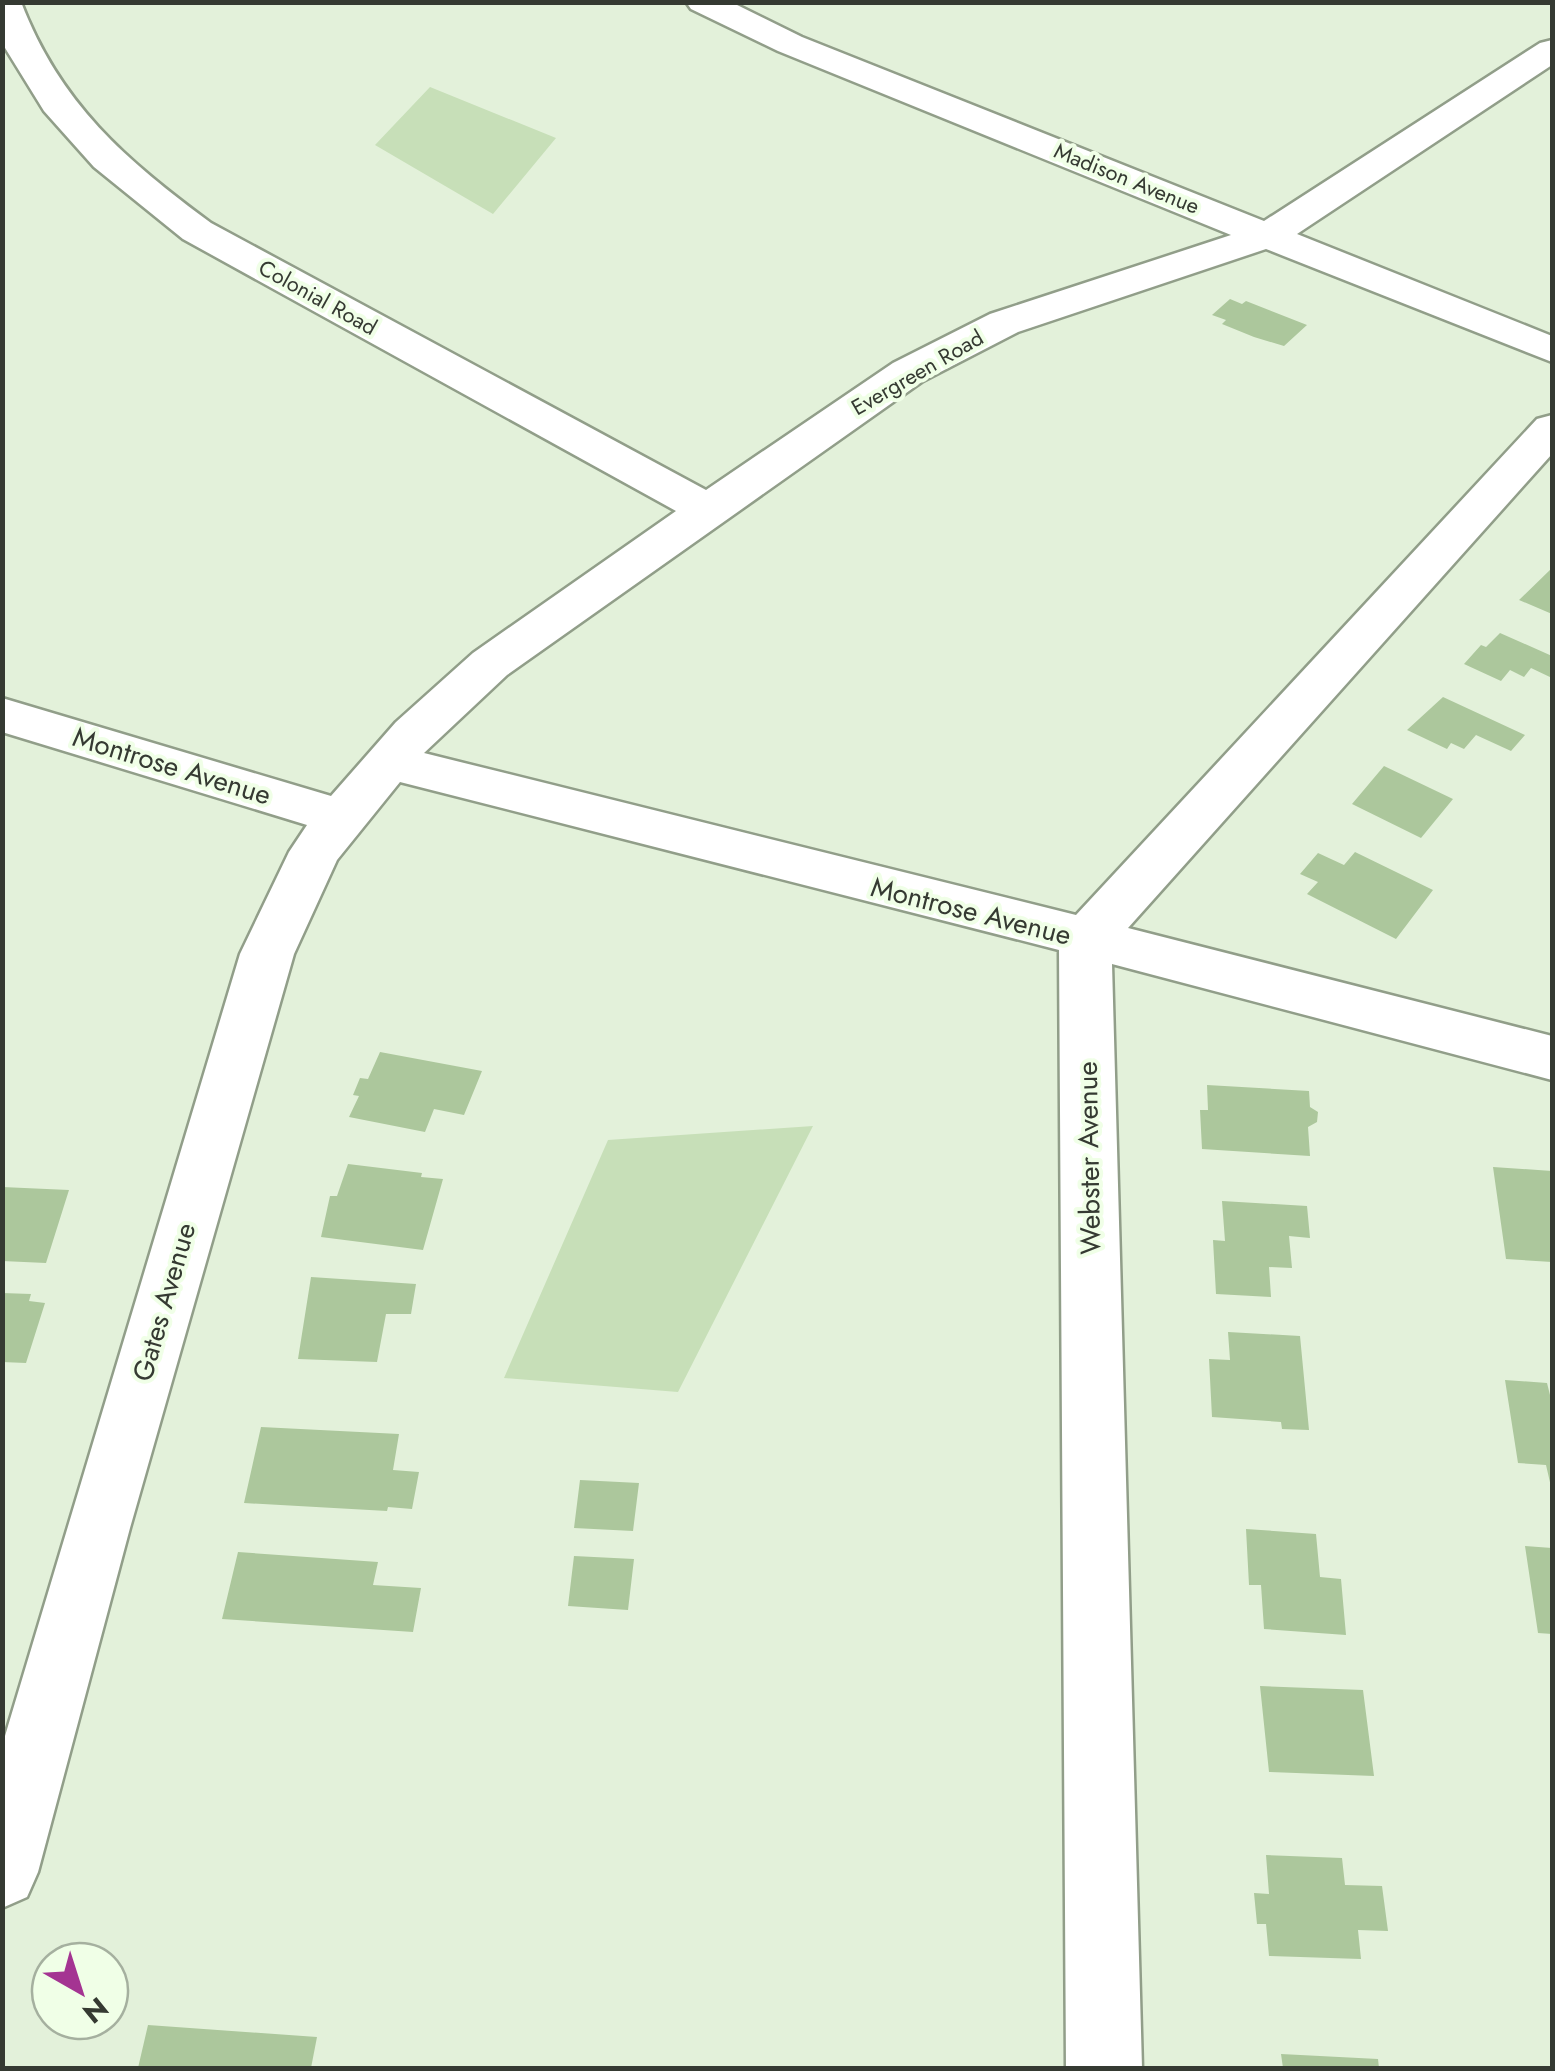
<svg xmlns="http://www.w3.org/2000/svg" width="1555" height="2071" viewBox="0 0 1555 2071" font-family="Jost,sans-serif">
	<rect width="100%" height="100%" fill="#e3f1da"/>
	<!-- green -->
	<path fill="#c7dfb8" d="M 430,87 L 556,138 L 493,214 L 375,145 Z
		M 813,1126 L 678,1392 L 504,1378 L 608,1140 Z"/>
	<!-- building -->
	<path fill="#acc79c" d="M 1230,299 L 1242,304 L 1246,301 L 1307,325 L 1284,346 L 1254,337 L 1222,324 L 1226,320 L 1212,315 Z
		M 1552,568 L 1552,614 L 1519,600 Z
		M 1500,633 L 1552,656 L 1552,678 L 1531,668 L 1524,677 L 1510,670 L 1501,681 L 1464,664 L 1481,645 L 1486,647 Z
		M 1443,697 L 1525,735 L 1511,751 L 1476,735 L 1464,749 L 1451,743 L 1447,749 L 1407,730 Z
		M 1384,766 L 1453,799 L 1421,838 L 1352,804 Z
		M 1355,852 L 1433,890 L 1396,939 L 1307,894 L 1318,882 L 1300,874 L 1318,853 L 1344,865 Z
		M 380,1052 L 482,1071 L 464,1115 L 434,1109 L 425,1132 L 349,1117 L 359,1096 L 353,1095 L 360,1078 L 368,1079 Z
		M 1207,1085 L 1309,1091 L 1310,1107 L 1318,1112 L 1317,1122 L 1308,1127 L 1310,1156 L 1202,1149 L 1200,1110 L 1208,1110 Z
		M 348,1164 L 422,1173 L 421,1177 L 443,1179 L 423,1250 L 321,1237 L 330,1196 L 337,1196 Z
		M 1493,1167 L 1552,1171 L 1552,1262 L 1506,1259 Z
		M 2,1187 L 69,1190 L 46,1263 L 2,1261 Z
		M 1222,1201 L 1307,1206 L 1310,1238 L 1289,1236 L 1292,1268 L 1269,1267 L 1271,1297 L 1216,1294 L 1213,1240 L 1225,1241 Z
		M 311,1277 L 416,1284 L 411,1314 L 386,1314 L 377,1362 L 298,1359 Z
		M 2,1293 L 31,1294 L 29,1301 L 45,1303 L 26,1363 L 2,1362 Z
		M 1228,1332 L 1300,1336 L 1309,1430 L 1282,1429 L 1281,1422 L 1212,1417 L 1209,1359 L 1230,1360 Z
		M 1505,1380 L 1547,1383 L 1552,1403 L 1552,1491 L 1546,1465 L 1518,1463 Z
		M 261,1427 L 399,1434 L 393,1470 L 419,1472 L 412,1509 L 388,1507 L 387,1511 L 244,1503 Z
		M 580,1480 L 639,1483 L 633,1531 L 574,1528 Z
		M 1246,1529 L 1316,1534 L 1320,1577 L 1341,1579 L 1346,1635 L 1264,1629 L 1261,1585 L 1249,1585 Z
		M 1525,1546 L 1552,1548 L 1552,1634 L 1538,1633 Z
		M 238,1552 L 378,1562 L 373,1585 L 421,1588 L 413,1632 L 222,1619 Z
		M 574,1556 L 634,1559 L 628,1610 L 568,1606 Z
		M 1260,1686 L 1363,1690 L 1374,1776 L 1269,1772 Z
		M 1266,1855 L 1342,1858 L 1345,1885 L 1382,1886 L 1388,1931 L 1358,1930 L 1361,1959 L 1269,1956 L 1266,1924 L 1257,1924 L 1254,1893 L 1269,1894 Z
		M 148,2025 L 317,2037 L 311,2068 L 138,2068 Z
		M 1281,2054 L 1378,2059 L 1379,2068 L 1283,2068 Z"/>
	<g fill="none" stroke-linecap="round" stroke-linejoin="round">
		<!-- minor casing -->
		<g stroke="#919e89" stroke-width="5">
			<path id="minor" d="M 2,2 L 21,2 C 60,104 126,160 211,223 L 706,490 L 893,363 L 990,314 L 1231,235 L 778,51 L 691,9 L 686,2 L 731,2 L 802,37 L 1264,221 L 1540,43 L 1552,40 L 1552,65 L 1297,234 L 1552,336 L 1552,362 L 1266,249 L 1018,332 L 923,381 L 507,675 L 424,753 L 1076,915 L 1537,419 L 1552,415 L 1552,454 L 1128,928 L 1552,1036 L 1552,1080 L 1112,964 L 1142,2068 L 1066,2068 L 1059,950 L 400,782 L 337,860 L 294,954 L 130,1528 L 38,1872 L 27,1897 L 2,1908 L 2,1746 L 240,954 L 289,852 L 307,825 L 2,732 L 2,698 L 331,796 L 396,722 L 473,653 L 676,511 L 183,239 L 94,167 L 44,111 L 2,43 Z"/>
		</g>
		<!-- minor -->
		<use href="#minor" fill="#fff" fill-rule="evenodd"/>
	</g>
	<g text-anchor="middle" dominant-baseline="central" stroke-width="8" stroke-linejoin="round" paint-order="stroke">
		<!-- far-street labels -->
		<g font-size="22" fill="#353a32" stroke="#f0ffe7">
			<text transform="translate(1127 178) rotate(22)">Madison Avenue</text>
			<text transform="translate(318 297) rotate(29)">Colonial Road</text>
			<text transform="translate(917 372) rotate(-30)">Evergreen Road</text>
		</g>
		<!-- street labels -->
		<g font-size="28" fill="#353a32" stroke="#f0ffe7">
			<text transform="translate(172 766) rotate(17)">Montrose Avenue</text>
			<text transform="translate(971 911) rotate(14)">Montrose Avenue</text>
			<text transform="translate(1089 1158) rotate(-91)">Webster Avenue</text>
			<text transform="translate(164 1302) rotate(-74)">Gates Avenue</text>
		</g>
	</g>
	<!-- border -->
	<rect width="1555" height="2071" fill="none" stroke="#353a32" stroke-width="10"/>
	<!-- north arrow -->
	<g transform="translate(80 1991) rotate(141)"><circle r="48" fill="#f0ffe7" stroke="#a5b09f" stroke-width="2.5"/>
	<path d="M0-8L18 38L0 25L-18 38Z" fill="#a43492"/>
	<text y="-15" font-size="28" font-weight="bold" text-anchor="middle" fill="#353a32">N</text>
	</g>
</svg>
